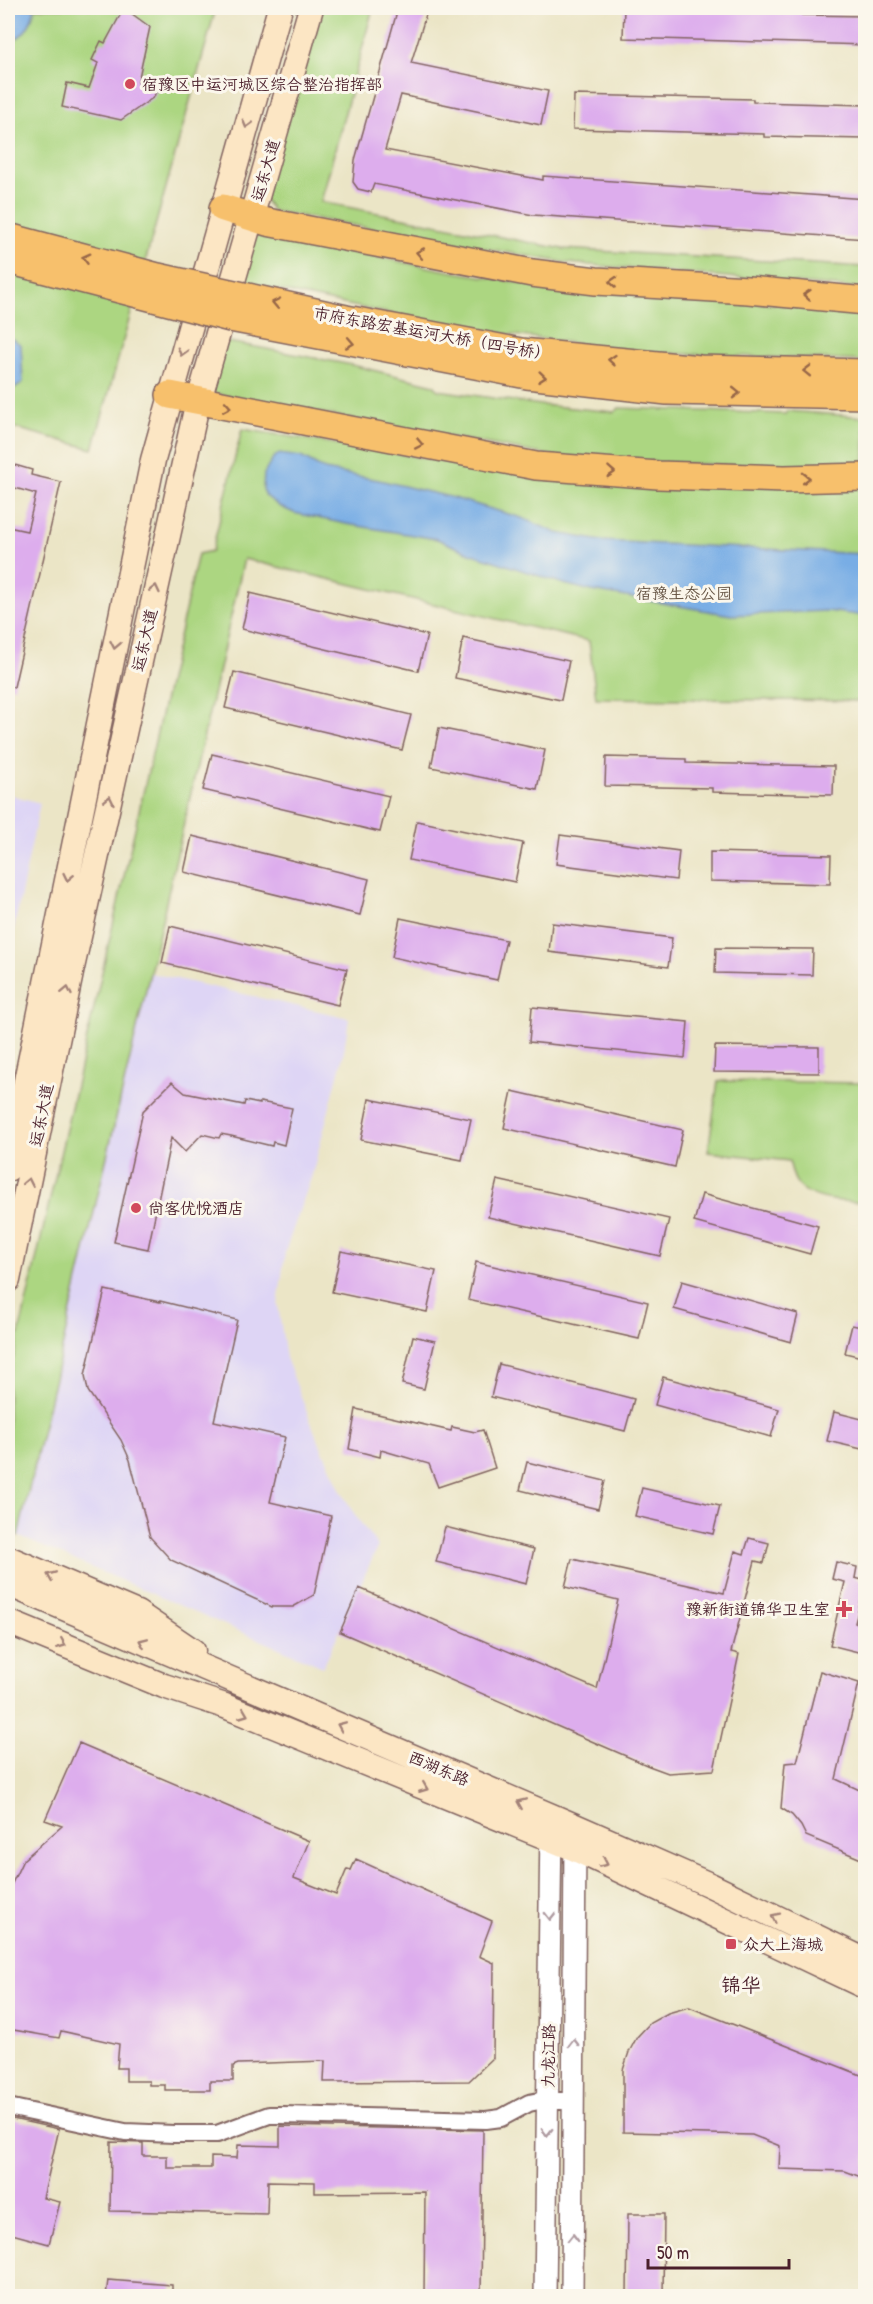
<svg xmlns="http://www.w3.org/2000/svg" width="873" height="2304" viewBox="0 0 873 2304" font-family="'Patrick Hand','LXGW WenKai TC',sans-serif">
	<rect width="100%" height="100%" fill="#fbf7ec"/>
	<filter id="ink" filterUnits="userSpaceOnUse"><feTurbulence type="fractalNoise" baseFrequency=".0167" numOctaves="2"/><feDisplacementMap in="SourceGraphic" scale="12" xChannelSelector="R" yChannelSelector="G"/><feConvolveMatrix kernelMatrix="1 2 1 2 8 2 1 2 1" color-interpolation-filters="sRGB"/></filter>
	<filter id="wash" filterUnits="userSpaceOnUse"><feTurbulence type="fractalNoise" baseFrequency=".008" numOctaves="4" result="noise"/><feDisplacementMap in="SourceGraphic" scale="24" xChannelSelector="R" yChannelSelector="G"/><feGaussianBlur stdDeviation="1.35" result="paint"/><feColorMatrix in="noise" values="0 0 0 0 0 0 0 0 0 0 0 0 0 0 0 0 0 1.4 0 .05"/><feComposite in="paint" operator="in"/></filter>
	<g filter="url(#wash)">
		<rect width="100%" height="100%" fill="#ebe5c6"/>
		<!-- built -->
		<path fill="#ded5f5" d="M 8,794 L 40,803 L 8,957 Z
			M 150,973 L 349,1018 L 343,1056 L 312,1175 L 285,1252 L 278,1305 L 286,1358 L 315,1433 L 341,1491 L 355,1515 L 378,1546 L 323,1667 L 18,1536 Z"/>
		<!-- green -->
		<path fill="#acd681" stroke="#7b7a56" stroke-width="1.5" d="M 8,8 L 216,8 L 93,449 L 8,426 Z
			M 304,8 L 373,8 L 321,202 L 563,249 L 865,267 L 865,289 L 568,263 L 273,211 L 264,199 Z
			M 259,234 L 448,271 L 548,287 L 865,311 L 865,361 L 639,352 L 449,326 L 235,281 L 245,241 Z
			M 223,341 L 352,365 L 434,385 L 438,390 L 541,405 L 615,412 L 619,408 L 785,414 L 788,411 L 865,417 L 865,470 L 570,459 L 207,392 Z
			M 242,429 L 462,464 L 865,486 L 865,701 L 596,698 L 589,641 L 244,559 L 150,973 L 18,1536 L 8,1531 L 8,1382 L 198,554 L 212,551 Z
			M 718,1081 L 865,1083 L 865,1202 C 844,1202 806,1201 795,1180 C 792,1174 791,1167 789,1161 L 708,1152 Z"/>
		<!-- water -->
		<path fill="#78ade5" stroke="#616688" stroke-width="1.5" d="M 8,8 L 35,8 C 31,25 25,36 8,43 Z
			M 8,336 L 21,345 L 23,382 L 17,387 L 8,389 Z
			M 279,454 L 301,457 L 325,470 L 379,480 L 454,498 L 522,518 L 557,533 L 602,541 L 865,554 L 865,616 L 827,611 L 731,615 L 592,591 L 564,584 L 470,553 L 437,539 L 346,524 L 294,513 L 279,506 L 266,496 L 263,489 L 264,474 L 273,458 Z"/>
		<g id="blocks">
			<!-- building -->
			<path fill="#ddaded" d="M 124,8 L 150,27 L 138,82 L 157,87 L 154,97 L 121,120 L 62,107 L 67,83 L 89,88 L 98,63 L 92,60 L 101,41 L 105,43 Z
				M 398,8 L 428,8 L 411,63 L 548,91 L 541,125 L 401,95 L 385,150 L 543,180 L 543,176 L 866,199 L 866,239 L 533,215 L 374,184 L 371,192 L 358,189 L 353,182 L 355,160 Z
				M 624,8 L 802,8 L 802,15 L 866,16 L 866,45 L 623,38 Z
				M 574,95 L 753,99 L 753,102 L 866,105 L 866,139 L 764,137 L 764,134 L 573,129 Z
				M 8,463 L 32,470 L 31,475 L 61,482 L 14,687 L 8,687 L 8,527 L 27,531 L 36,494 L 8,486 Z
				M 250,593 L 427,635 L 418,671 L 242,629 Z
				M 463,638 L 569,661 L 561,700 L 455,678 Z
				M 234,672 L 411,715 L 402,750 L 225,708 Z
				M 439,728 L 545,750 L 537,789 L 431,767 Z
				M 212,754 L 389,796 L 380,832 L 203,790 Z
				M 606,757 L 686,759 L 686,763 L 834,766 L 833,795 L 712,792 L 712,788 L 605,786 Z
				M 417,821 L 523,843 L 515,882 L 409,860 Z
				M 560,835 L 679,851 L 676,880 L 556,864 Z
				M 192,836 L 369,879 L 360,915 L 184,872 Z
				M 710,852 L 831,855 L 830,884 L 710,881 Z
				M 400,918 L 506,940 L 497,980 L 392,957 Z
				M 552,923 L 672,938 L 668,967 L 549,952 Z
				M 170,926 L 347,969 L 338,1005 L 162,963 Z
				M 716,948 L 813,949 L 812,975 L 715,973 Z
				M 532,1007 L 688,1022 L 685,1058 L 529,1042 Z
				M 715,1046 L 819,1047 L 819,1073 L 714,1072 Z
				M 172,1082 L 185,1093 L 244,1105 L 245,1101 L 260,1104 L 260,1102 L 292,1108 L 284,1145 L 273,1142 L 272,1146 L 231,1136 L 221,1134 L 219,1138 L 202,1134 L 185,1152 L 171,1138 L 148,1249 L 114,1242 L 143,1111 Z
				M 512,1091 L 683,1130 L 675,1167 L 504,1128 Z
				M 369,1099 L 471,1119 L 462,1160 L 361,1140 Z
				M 497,1180 L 669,1219 L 660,1256 L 488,1217 Z
				M 702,1194 L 818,1226 L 810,1254 L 694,1222 Z
				M 341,1251 L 436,1271 L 427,1312 L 332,1292 Z
				M 476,1262 L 648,1302 L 639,1339 L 468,1300 Z
				M 682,1281 L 798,1314 L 791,1342 L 674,1309 Z
				M 105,1290 L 160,1302 L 160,1301 L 237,1320 L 214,1421 L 285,1437 L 270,1502 L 331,1516 L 314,1595 L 293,1607 L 272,1607 L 171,1560 L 150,1537 L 130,1460 L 121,1440 L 88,1391 L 85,1375 Z
				M 852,1325 L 866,1328 L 866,1358 L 845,1353 Z
				M 413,1336 L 435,1341 L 424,1389 L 402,1384 Z
				M 499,1364 L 634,1399 L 625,1431 L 491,1397 Z
				M 663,1377 L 779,1409 L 771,1437 L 655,1405 Z
				M 356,1409 L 451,1431 L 452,1427 L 475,1432 L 483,1430 L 495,1468 L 438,1487 L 429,1464 L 381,1450 L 380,1457 L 349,1449 Z
				M 834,1412 L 866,1420 L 866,1450 L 827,1441 Z
				M 527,1462 L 605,1481 L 598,1509 L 520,1490 Z
				M 642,1488 L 720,1506 L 713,1534 L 635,1516 Z
				M 445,1527 L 534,1549 L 526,1584 L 436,1562 Z
				M 749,1538 L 769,1543 L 764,1563 L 755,1561 L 731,1652 L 739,1654 L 714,1770 L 668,1773 L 649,1766 L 340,1632 L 359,1588 L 597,1689 L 618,1600 L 565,1587 L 572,1559 L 724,1593 L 735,1551 L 744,1554 Z
				M 836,1562 L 857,1567 L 855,1578 L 866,1581 L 855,1623 L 866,1625 L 866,1654 L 830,1645 L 845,1582 L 832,1579 Z
				M 820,1671 L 859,1683 L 836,1779 L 866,1793 L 866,1861 L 806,1836 L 801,1826 L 792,1815 L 781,1808 L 785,1763 L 797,1762 Z
				M 79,1743 L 309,1841 L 294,1878 L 336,1895 L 347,1869 L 351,1870 L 356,1859 L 492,1921 L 479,1956 L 494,1963 L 493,2058 L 469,2081 L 324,2082 L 325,2061 L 238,2064 L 233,2066 L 233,2081 L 210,2081 L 210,2090 L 165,2090 L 165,2085 L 149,2085 L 149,2081 L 126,2081 L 126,2068 L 117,2068 L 119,2044 L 61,2031 L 59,2038 L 8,2029 L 8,1892 L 23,1860 L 62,1826 L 45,1820 Z
				M 689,2007 L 866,2077 L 866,2179 L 845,2171 L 779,2169 L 780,2146 L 752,2135 L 623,2132 L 623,2070 L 629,2052 L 637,2037 L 650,2023 L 668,2013 Z
				M 8,2118 L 59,2129 L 43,2198 L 60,2202 L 49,2244 L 8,2233 Z
				M 280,2126 L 483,2130 L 481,2296 L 424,2296 L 425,2192 L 315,2193 L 315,2182 L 268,2181 L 267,2214 L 110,2211 L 111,2142 L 143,2143 L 143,2156 L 167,2156 L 167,2168 L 211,2168 L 211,2157 L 237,2158 L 238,2145 L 280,2146 Z
				M 628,2214 L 664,2214 L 663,2296 L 627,2296 Z
				M 108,2280 L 172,2285 L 172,2296 L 106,2296 Z"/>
		</g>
	</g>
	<g filter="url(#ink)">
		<use href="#blocks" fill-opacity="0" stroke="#826461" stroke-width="1.5"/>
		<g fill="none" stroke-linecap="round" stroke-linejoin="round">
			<!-- minor casing -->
			<g stroke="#826461" stroke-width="20">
				<path id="minor" d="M 8,2107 L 125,2132 L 174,2134 L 217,2134 L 269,2115 L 282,2115 L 486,2120 L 501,2118 L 529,2103 L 539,2101 L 573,2101"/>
			</g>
			<!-- tertiary casing -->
			<g stroke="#826461" stroke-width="24">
				<path id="tertiary" d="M 545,2296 L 551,1825
					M 572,2296 L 575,1835"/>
			</g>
			<!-- secondary casing -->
			<g stroke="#826461" stroke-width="27">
				<path id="secondary" d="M 8,1169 L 153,460 L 280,8
					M 8,1280 L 72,968 L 195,414 L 311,8
					M 8,1558 L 137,1613 L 193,1651
					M 8,1584 L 575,1826 L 710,1885 L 866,1961
					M 8,1622 L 164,1686 L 225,1706 L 575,1849 L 866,1987"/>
			</g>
			<!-- primary casing -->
			<g stroke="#826461" stroke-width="30">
				<path id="primary" d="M 223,208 L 267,222 L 532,273 L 596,281 L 748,290 L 866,301
					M 170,395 L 536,466 L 658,475 L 784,479 L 866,477"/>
			</g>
			<!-- minor -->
			<use href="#minor" stroke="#fff" stroke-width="16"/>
			<!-- tertiary -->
			<use href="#tertiary" stroke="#fff" stroke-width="21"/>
			<!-- secondary -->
			<use href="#secondary" stroke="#fce6c4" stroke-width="24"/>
			<!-- primary -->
			<use href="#primary" stroke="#f7c06c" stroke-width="27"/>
			<!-- primary-bridge casing -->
			<g stroke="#826461" stroke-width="30" stroke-linecap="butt">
				<path id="primary-bridge" d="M 8,237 L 158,277 L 346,319 L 521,352 L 700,369 L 866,373
					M 8,260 L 230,318 L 527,375 L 667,391 L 866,395"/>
			</g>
			<!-- primary-bridge -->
			<use href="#primary-bridge" stroke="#f7c06c" stroke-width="27"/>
		</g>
		<!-- one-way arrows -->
		<defs><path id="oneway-chevron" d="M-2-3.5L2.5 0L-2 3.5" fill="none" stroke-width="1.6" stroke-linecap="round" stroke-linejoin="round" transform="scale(1.5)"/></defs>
		<g stroke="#a38278">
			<use href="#oneway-chevron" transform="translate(247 124) rotate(106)"/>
			<use href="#oneway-chevron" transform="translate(182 352) rotate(106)"/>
			<use href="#oneway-chevron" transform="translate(155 589) rotate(-77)"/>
			<use href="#oneway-chevron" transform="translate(115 645) rotate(101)"/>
			<use href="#oneway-chevron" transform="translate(109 800) rotate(-78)"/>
			<use href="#oneway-chevron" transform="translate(68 877) rotate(102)"/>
			<use href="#oneway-chevron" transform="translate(67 991) rotate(-78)"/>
			<use href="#oneway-chevron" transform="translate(28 1182) rotate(-79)"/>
			<use href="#oneway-chevron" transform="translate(51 1576) rotate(-157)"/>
			<use href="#oneway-chevron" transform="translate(143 1642) rotate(-157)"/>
			<use href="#oneway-chevron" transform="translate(62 1644) rotate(22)"/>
			<use href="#oneway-chevron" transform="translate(244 1714) rotate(22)"/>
			<use href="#oneway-chevron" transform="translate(341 1726) rotate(-157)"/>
			<use href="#oneway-chevron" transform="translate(424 1788) rotate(22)"/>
			<use href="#oneway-chevron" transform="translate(521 1803) rotate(-157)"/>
			<use href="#oneway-chevron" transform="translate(604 1863) rotate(25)"/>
			<use href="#oneway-chevron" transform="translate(775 1917) rotate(-154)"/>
		</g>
		<g stroke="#986748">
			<use href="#oneway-chevron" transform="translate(420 253) rotate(-169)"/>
			<use href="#oneway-chevron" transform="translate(86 258) rotate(-165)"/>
			<use href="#oneway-chevron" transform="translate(613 282) rotate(-177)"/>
			<use href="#oneway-chevron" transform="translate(807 295) rotate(-175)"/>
			<use href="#oneway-chevron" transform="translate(276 303) rotate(-168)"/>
			<use href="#oneway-chevron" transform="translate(350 343) rotate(11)"/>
			<use href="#oneway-chevron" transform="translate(612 360) rotate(-175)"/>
			<use href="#oneway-chevron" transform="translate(807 371) rotate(-179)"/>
			<use href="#oneway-chevron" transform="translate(542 377) rotate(6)"/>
			<use href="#oneway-chevron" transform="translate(736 393) rotate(1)"/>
			<use href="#oneway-chevron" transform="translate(227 407) rotate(10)"/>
			<use href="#oneway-chevron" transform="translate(419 444) rotate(11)"/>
			<use href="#oneway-chevron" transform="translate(611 472) rotate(4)"/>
			<use href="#oneway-chevron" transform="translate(806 478) rotate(-1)"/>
		</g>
		<g stroke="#ae9aa0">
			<use href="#oneway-chevron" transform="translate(550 1916) rotate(91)"/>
			<use href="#oneway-chevron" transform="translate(574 2043) rotate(-90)"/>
			<use href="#oneway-chevron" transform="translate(547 2132) rotate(91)"/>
			<use href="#oneway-chevron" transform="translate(573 2238) rotate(-89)"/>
		</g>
	</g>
	<!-- markers -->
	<g fill="#d1495b" stroke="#fbf7ec" stroke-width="2">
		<circle cx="130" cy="84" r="6"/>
		<circle cx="136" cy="1208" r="6"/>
		<path d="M841 1600h6v6h6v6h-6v6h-6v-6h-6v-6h6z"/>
		<rect x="725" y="1938" width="12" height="12" rx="3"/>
	</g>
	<g text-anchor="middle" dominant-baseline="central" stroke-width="6" stroke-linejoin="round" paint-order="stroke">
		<!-- poi labels -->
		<g font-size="16" fill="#4a1f2b" stroke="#fbf7ec" text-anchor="start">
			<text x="142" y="84">宿豫区中运河城区综合整治指挥部</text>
			<text x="148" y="1208">尚客优悦酒店</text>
			<text x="830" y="1609" text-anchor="end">豫新街道锦华卫生室</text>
			<text x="743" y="1944">众大上海城</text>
		</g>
		<!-- street labels -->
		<g font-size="16" fill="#4a1f2b" stroke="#fbf7ec">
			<text transform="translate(265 170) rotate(-74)">运东大道</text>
			<text transform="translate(432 333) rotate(10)">市府东路宏基运河大桥（四号桥）</text>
			<text transform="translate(144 640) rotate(-77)">运东大道</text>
			<text transform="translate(41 1115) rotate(-79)">运东大道</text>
			<text transform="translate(439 1768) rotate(23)">西湖东路</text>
			<text transform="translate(548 2056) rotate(-89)">九龙江路</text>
		</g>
		<!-- park labels -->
		<g font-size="16" fill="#675645" stroke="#fbf7ec">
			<text x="684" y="593">宿豫生态公园</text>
		</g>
		<!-- quarter labels -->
		<g font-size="20" fill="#4a1f2b" stroke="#fbf7ec">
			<text x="741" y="1984">锦华</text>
		</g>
	</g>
	<!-- margin -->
	<rect width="873" height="2304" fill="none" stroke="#fbf7ec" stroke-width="30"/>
	<!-- scale -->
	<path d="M648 2259v9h141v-9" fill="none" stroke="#4a1f2b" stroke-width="3"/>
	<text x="657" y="2259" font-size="18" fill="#4a1f2b" stroke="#fbf7ec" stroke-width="4.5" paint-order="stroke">50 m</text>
</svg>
